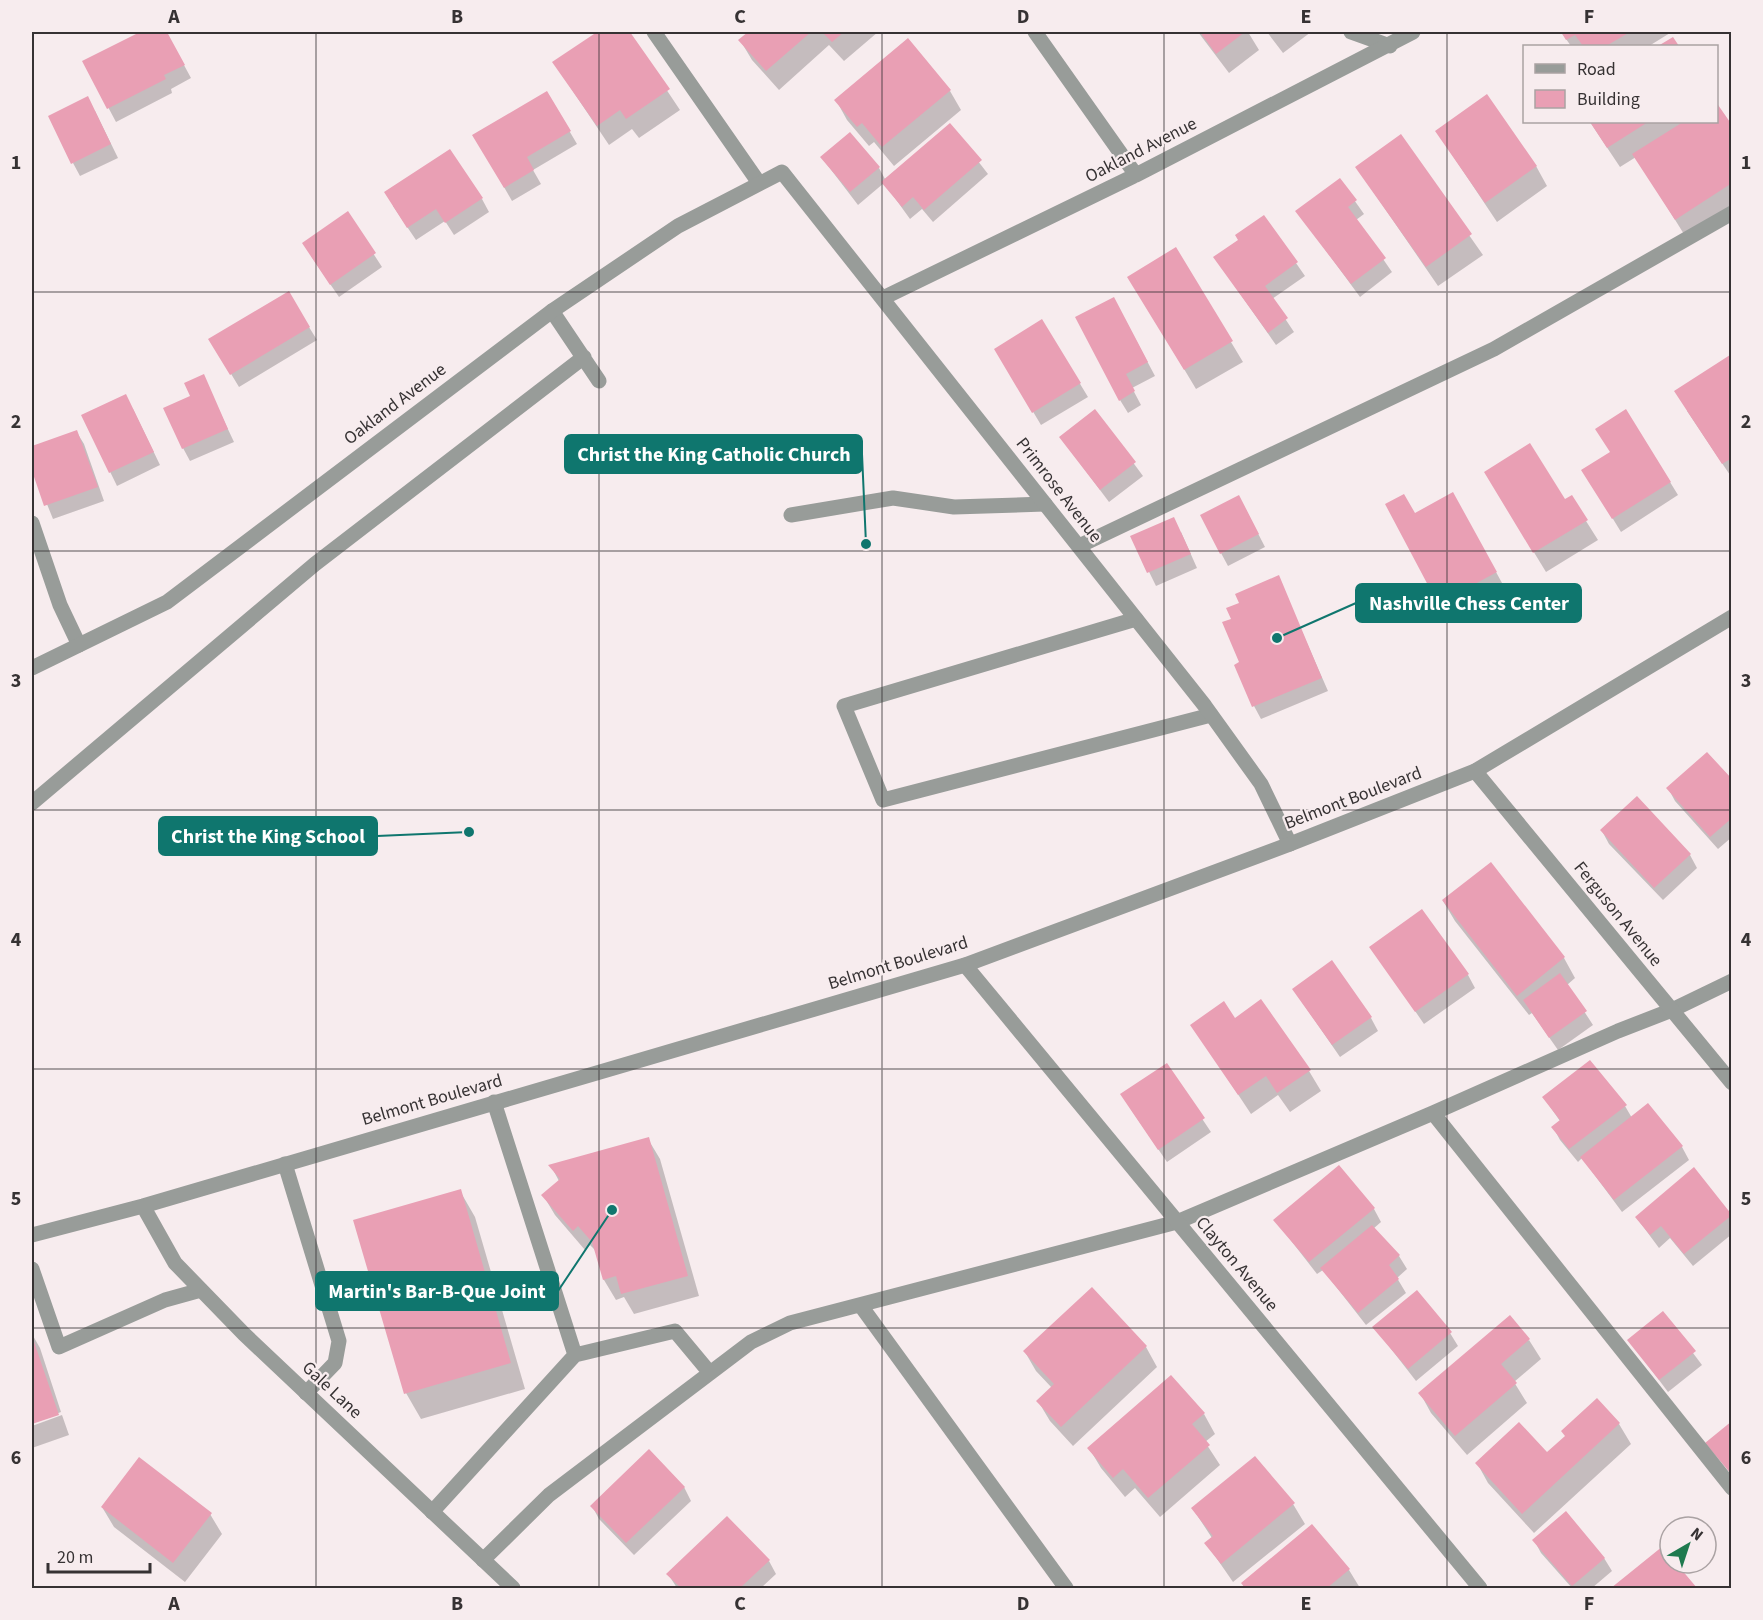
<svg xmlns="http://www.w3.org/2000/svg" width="1763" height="1620" viewBox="0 0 1763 1620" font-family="'Source Sans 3',sans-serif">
	<rect width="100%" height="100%" fill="#f7ecee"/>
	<!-- shadow -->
	<path fill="#0003" d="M 144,32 L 166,32 L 191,78 L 171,89 L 172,93 L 116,122 L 84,62 Z
		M 599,32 L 628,32 L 680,110 L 639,138 L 632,129 L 609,145 L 554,63 Z
		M 750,32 L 878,32 L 844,61 L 829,45 L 779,90 L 752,60 L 740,40 Z
		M 1198,32 L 1248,32 L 1259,50 L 1229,73 Z
		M 1267,32 L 1311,32 L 1283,53 Z
		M 1561,32 L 1669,32 L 1670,33 L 1649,46 L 1571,46 Z
		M 950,91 L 961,110 L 894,166 L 874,142 L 869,146 L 847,120 L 836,100 Z
		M 547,93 L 577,144 L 533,170 L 541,184 L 512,201 L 474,135 Z
		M 95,111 L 118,158 L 80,176 L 73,163 Z
		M 1590,122 L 1716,122 L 1732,127 L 1732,210 L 1687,239 L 1636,157 L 1620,167 Z
		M 950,125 L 988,174 L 933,222 L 922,209 L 910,219 L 884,183 L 858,205 L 822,158 L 879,168 L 885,179 Z
		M 1437,132 L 1536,166 L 1547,186 L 1497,222 Z
		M 1400,137 L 1483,255 L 1438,286 L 1357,168 Z
		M 1340,180 L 1364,214 L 1356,220 L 1392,272 L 1360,297 L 1297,211 Z
		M 482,199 L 489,212 L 454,235 L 445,221 L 416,240 L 393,206 Z
		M 347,213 L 382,267 L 339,297 L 311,256 Z
		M 1264,217 L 1305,276 L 1272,299 L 1294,332 L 1276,345 L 1215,258 L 1239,240 Z
		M 1175,249 L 1243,362 L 1196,389 L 1141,297 Z
		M 288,293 L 317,340 L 239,387 L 210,339 Z
		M 1121,312 L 1155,376 L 1132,388 L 1141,405 L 1128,413 L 1120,400 Z
		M 1042,321 L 1088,397 L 1041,425 L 996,350 Z
		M 1729,357 L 1732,360 L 1732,478 L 1687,411 Z
		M 203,376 L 234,442 L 190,461 L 183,448 Z
		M 133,409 L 160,465 L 117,486 L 83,416 Z
		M 1095,411 L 1143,476 L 1109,502 L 1061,438 Z
		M 76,431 L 84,444 L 104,501 L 53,519 L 32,467 L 32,448 Z
		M 1611,453 L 1670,482 L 1678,495 L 1621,532 L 1591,483 Z
		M 1497,492 L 1586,521 L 1598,540 L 1546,572 Z
		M 1387,505 L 1415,515 L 1464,514 L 1507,592 L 1451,623 Z
		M 1246,510 L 1265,547 L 1228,566 L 1221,553 Z
		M 1181,532 L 1197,568 L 1156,586 L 1132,537 Z
		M 1278,577 L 1328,691 L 1261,719 L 1254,706 L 1241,663 L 1233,620 L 1241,604 Z
		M 1732,781 L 1732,837 L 1718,849 L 1675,801 L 1668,788 Z
		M 1602,831 L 1690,855 L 1697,868 L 1663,900 L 1609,844 Z
		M 1490,864 L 1564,958 L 1575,978 L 1567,985 L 1593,1025 L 1558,1050 L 1532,1013 L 1529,1015 L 1455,921 L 1443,901 Z
		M 1371,947 L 1468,975 L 1475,988 L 1424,1024 Z
		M 1302,1002 L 1371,1018 L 1378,1031 L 1340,1057 Z
		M 1235,1020 L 1309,1071 L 1321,1091 L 1290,1112 L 1278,1095 L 1251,1114 L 1192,1025 Z
		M 1166,1065 L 1211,1132 L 1167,1162 L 1130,1108 Z
		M 1544,1098 L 1625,1106 L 1632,1118 L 1682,1147 L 1689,1160 L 1622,1212 L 1582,1158 L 1578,1162 L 1560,1140 L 1553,1127 L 1560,1121 Z
		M 648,1139 L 660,1159 L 699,1296 L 634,1314 L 624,1297 L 616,1300 L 604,1280 L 596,1251 L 590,1245 L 585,1250 L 555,1215 L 543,1195 L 559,1181 L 551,1166 Z
		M 1339,1167 L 1374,1209 L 1381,1222 L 1373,1229 L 1399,1256 L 1407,1269 L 1397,1278 L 1406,1293 L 1366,1325 L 1323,1270 L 1317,1274 L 1275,1220 Z
		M 460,1191 L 475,1217 L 525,1389 L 421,1419 L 406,1393 Z
		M 1732,1215 L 1732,1234 L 1693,1266 L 1670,1238 L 1659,1248 L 1636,1217 Z
		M 1663,1313 L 1702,1365 L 1668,1392 L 1629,1340 Z
		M 1374,1327 L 1450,1333 L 1458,1346 L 1416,1381 Z
		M 32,1334 L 40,1348 L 61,1412 L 32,1423 Z
		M 1529,1340 L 1541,1359 L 1514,1382 L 1527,1403 L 1467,1455 L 1431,1413 L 1420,1393 Z
		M 1146,1347 L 1157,1367 L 1073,1446 L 1050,1421 L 1038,1401 L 1052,1388 L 1036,1371 L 1025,1352 Z
		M 1597,1400 L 1619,1424 L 1631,1444 L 1534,1533 L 1488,1483 L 1477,1463 L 1547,1455 L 1566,1437 Z
		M 1204,1414 L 1215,1434 L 1205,1442 L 1220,1465 L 1160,1517 L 1135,1488 L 1125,1497 L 1101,1468 L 1089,1448 Z
		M 62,1415 L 69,1435 L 32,1448 L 32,1426 Z
		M 684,1487 L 691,1501 L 634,1555 L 599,1519 L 592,1506 Z
		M 1293,1504 L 1305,1524 L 1233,1582 L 1206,1543 L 1212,1538 L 1193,1509 Z
		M 102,1507 L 210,1514 L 222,1534 L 185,1582 L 114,1527 Z
		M 1312,1526 L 1349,1570 L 1360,1588 L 1245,1588 L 1242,1583 Z
		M 1534,1540 L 1604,1558 L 1612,1571 L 1592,1588 L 1572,1588 L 1541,1553 Z
		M 1663,1549 L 1670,1557 L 1670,1563 L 1675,1563 L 1695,1588 L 1613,1588 Z
		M 769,1561 L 776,1574 L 761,1588 L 677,1588 L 668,1574 Z"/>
	<!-- building -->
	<path fill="#e99fb4" d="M 140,32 L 167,32 L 185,65 L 164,75 L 166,79 L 107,109 L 82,61 Z
		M 597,32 L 630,32 L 670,89 L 626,119 L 620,110 L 597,126 L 552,62 Z
		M 748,32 L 811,32 L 766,71 L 738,40 Z
		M 822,32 L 844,32 L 832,42 Z
		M 1200,32 L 1245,32 L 1216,54 Z
		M 1561,32 L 1630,32 L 1606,46 L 1583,46 L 1575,35 L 1566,40 Z
		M 1673,37 L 1679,46 L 1658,46 Z
		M 908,38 L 951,90 L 882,147 L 862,123 L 857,127 L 834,100 Z
		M 547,91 L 571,131 L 527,157 L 534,170 L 504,188 L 472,135 Z
		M 1487,94 L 1537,166 L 1485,203 L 1435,131 Z
		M 88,96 L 111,144 L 71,164 L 48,116 Z
		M 1716,102 L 1732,125 L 1732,183 L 1675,220 L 1632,154 L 1683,122 L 1716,122 Z
		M 1590,122 L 1648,122 L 1607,148 Z
		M 950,123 L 982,160 L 924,210 L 913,197 L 902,207 L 881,182 Z
		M 850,132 L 880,167 L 850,192 L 820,157 Z
		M 1401,134 L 1472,234 L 1426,267 L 1355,167 Z
		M 450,149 L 483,198 L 445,223 L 436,209 L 407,228 L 384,192 Z
		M 1340,178 L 1357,200 L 1348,207 L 1386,258 L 1351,284 L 1295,211 Z
		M 348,211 L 376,253 L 330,285 L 302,243 Z
		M 1264,215 L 1298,262 L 1265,286 L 1288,318 L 1268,333 L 1213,257 L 1238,240 L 1235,235 Z
		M 1176,247 L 1233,341 L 1184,370 L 1127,277 Z
		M 289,291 L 310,327 L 230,375 L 208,339 Z
		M 1114,297 L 1148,362 L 1126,374 L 1135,391 L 1119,401 L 1075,317 Z
		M 1042,319 L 1081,383 L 1032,413 L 994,349 Z
		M 1730,355 L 1732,458 L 1722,464 L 1674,391 Z
		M 204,374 L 228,429 L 182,449 L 163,408 L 190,396 L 184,383 Z
		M 126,394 L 154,452 L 109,473 L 81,415 Z
		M 1095,409 L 1136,462 L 1100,490 L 1059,437 Z
		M 1626,409 L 1671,482 L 1612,519 L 1581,470 L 1610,452 L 1595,429 Z
		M 77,430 L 98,487 L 44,506 L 32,471 L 32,446 Z
		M 1530,443 L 1565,499 L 1572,495 L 1588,520 L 1533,553 L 1484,472 Z
		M 1453,492 L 1497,572 L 1438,604 L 1385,504 L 1404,494 L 1415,513 Z
		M 1239,495 L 1259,534 L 1220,554 L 1200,515 Z
		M 1174,517 L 1191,554 L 1147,573 L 1130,536 Z
		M 1279,575 L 1322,678 L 1252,707 L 1234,665 L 1239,662 L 1222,622 L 1231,619 L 1226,608 L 1239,603 L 1235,594 Z
		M 1707,752 L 1732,779 L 1732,818 L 1710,837 L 1666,788 Z
		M 1637,796 L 1691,854 L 1654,888 L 1600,830 Z
		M 1491,862 L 1565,957 L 1517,996 L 1442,900 Z
		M 1422,909 L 1469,974 L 1415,1012 L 1369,947 Z
		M 1332,960 L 1372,1017 L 1332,1045 L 1292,989 Z
		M 1560,973 L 1587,1011 L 1549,1038 L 1523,1000 Z
		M 1261,999 L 1311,1070 L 1277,1093 L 1266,1076 L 1238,1095 L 1190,1025 L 1224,1001 L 1235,1018 Z
		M 1590,1060 L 1627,1105 L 1569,1149 L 1551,1127 L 1560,1120 L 1542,1097 Z
		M 1167,1063 L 1205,1118 L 1158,1150 L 1120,1094 Z
		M 1648,1103 L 1683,1146 L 1614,1200 L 1580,1157 Z
		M 649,1137 L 688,1276 L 621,1294 L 616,1276 L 603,1280 L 592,1242 L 578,1226 L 573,1231 L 541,1195 L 560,1179 L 548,1165 Z
		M 1339,1165 L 1375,1208 L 1309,1262 L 1273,1220 Z
		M 1694,1167 L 1732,1215 L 1684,1254 L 1661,1226 L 1650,1235 L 1635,1217 Z
		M 461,1189 L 511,1363 L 404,1394 L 353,1220 Z
		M 1372,1225 L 1400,1255 L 1389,1265 L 1399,1279 L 1358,1313 L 1320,1268 Z
		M 1092,1287 L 1147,1346 L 1061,1427 L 1036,1401 L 1054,1384 L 1023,1351 Z
		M 1417,1290 L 1452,1332 L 1408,1369 L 1372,1327 Z
		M 1663,1311 L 1696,1351 L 1659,1380 L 1627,1340 Z
		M 1510,1315 L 1530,1339 L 1501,1364 L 1517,1383 L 1455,1436 L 1418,1393 Z
		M 32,1336 L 59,1415 L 32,1424 Z
		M 1171,1375 L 1205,1413 L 1192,1424 L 1210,1445 L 1148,1498 L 1123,1469 L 1113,1478 L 1087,1448 Z
		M 1597,1398 L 1620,1423 L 1522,1514 L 1475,1463 L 1519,1422 L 1547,1452 L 1565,1436 L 1561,1431 Z
		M 1732,1421 L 1732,1475 L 1705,1443 Z
		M 649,1449 L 685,1487 L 626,1543 L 590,1506 Z
		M 1255,1456 L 1295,1503 L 1221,1564 L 1204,1543 L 1213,1536 L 1191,1508 Z
		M 139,1457 L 212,1513 L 173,1563 L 101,1507 Z
		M 1566,1511 L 1605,1558 L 1572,1586 L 1532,1540 Z
		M 727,1516 L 770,1560 L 740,1588 L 681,1588 L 666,1574 Z
		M 1312,1524 L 1350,1569 L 1327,1588 L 1245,1588 L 1241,1583 Z
		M 1663,1546 L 1670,1555 L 1670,1563 L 1676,1563 L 1697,1588 L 1611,1588 Z"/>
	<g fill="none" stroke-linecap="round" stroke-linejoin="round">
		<!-- service -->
		<path stroke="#989c99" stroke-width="15" d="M 654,32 L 759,183
			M 1351,32 L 1390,46
			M 552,311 L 599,381
			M 791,515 L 893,498 L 954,507 L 1045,504
			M 32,523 L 60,605 L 79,645
			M 1079,546 L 1494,349 L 1732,213
			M 1136,619 L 844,706 L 883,800 L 1211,715
			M 32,803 L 315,564 L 584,357
			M 494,1102 L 575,1355
			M 1433,1113 L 1732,1488
			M 285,1164 L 339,1341 L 335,1363 L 306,1393
			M 32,1269 L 59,1347 L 165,1300 L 201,1290
			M 861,1306 L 1066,1588
			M 432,1512 L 575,1355 L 675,1331 L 710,1373
			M 483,1560 L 549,1495 L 751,1342 L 790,1323 L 1177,1222 L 1433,1113 L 1618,1031 L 1672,1010 L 1732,981"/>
		<!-- minor -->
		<path stroke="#989c99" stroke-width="15" d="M 1035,32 L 1136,175
			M 883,298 L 1136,175 L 1413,32
			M 32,668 L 167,602 L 552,311 L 678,226 L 782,172 L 1205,706 L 1261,784 L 1290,844
			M 1475,771 L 1732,1083
			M 965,965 L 1480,1588"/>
		<!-- tertiary -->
		<path stroke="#989c99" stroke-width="15" d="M 143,1206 L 175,1263 L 244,1334 L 513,1588
			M 32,1235 L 143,1206 L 965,965 L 1290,844 L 1475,771 L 1732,617"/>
	</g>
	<!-- grid -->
	<path fill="none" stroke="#363233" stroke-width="1.5" stroke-opacity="0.55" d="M 316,32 L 316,1588M 599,32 L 599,1588M 882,32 L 882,1588M 1164,32 L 1164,1588M 1447,32 L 1447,1588M 32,292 L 1732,292M 32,551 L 1732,551M 32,810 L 1732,810M 32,1069 L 1732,1069M 32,1328 L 1732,1328"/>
	<g text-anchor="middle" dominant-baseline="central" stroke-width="4.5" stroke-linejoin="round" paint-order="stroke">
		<!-- street labels -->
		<g font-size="18" fill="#363233" stroke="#f7ecee">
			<text transform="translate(1141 150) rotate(-27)">Oakland Avenue</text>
			<text transform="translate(395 404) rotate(-37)">Oakland Avenue</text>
			<text transform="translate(1059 490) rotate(52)">Primrose Avenue</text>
			<text transform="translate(1353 798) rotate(-21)">Belmont Boulevard</text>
			<text transform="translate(1618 914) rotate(51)">Ferguson Avenue</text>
			<text transform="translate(898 963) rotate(-17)">Belmont Boulevard</text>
			<text transform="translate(432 1100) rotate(-16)">Belmont Boulevard</text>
			<text transform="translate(1237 1264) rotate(50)">Clayton Avenue</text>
			<text transform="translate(332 1390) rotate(43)">Gale Lane</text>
		</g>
	</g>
	<!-- callouts -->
	<path fill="none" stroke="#0f766e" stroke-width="2" d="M866 544L862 454M1277 638L1356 603M469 832L377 836M612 1210L558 1291"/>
	<g fill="#0f766e" stroke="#f7ecee" stroke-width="2">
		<circle cx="866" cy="544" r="6"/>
		<circle cx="1277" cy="638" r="6"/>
		<circle cx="469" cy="832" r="6"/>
		<circle cx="612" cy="1210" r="6"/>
	</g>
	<g fill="#0f766e" stroke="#0f766e" stroke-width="2">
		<rect x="565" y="435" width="297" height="38" rx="6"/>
		<rect x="1356" y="584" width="225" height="38" rx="6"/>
		<rect x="159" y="817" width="218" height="38" rx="6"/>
		<rect x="316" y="1272" width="242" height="38" rx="6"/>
	</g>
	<g font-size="20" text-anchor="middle" font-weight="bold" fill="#fff">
		<text x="714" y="461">Christ the King Catholic Church</text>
		<text x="1469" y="610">Nashville Chess Center</text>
		<text x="268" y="843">Christ the King School</text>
		<text x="437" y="1298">Martin's Bar-B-Que Joint</text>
	</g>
	<!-- border -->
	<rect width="1763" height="1620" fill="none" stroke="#f7ecee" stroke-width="66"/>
	<!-- legend -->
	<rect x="1523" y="45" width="195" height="78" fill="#f7ecee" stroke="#aaa2a3" stroke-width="1.5"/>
	<rect x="1535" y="64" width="30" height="9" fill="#989c99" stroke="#aaa2a3" stroke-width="1.5"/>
	<text x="1577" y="75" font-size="18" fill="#363233">Road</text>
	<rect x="1535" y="90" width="30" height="18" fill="#e99fb4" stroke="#aaa2a3" stroke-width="1.5"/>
	<text x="1577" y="105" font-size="18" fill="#363233">Building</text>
	<!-- north arrow -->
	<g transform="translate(1688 1545) rotate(39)"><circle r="28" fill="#f7ecee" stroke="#aaa2a3" stroke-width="1.5"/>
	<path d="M0-4.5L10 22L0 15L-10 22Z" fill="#1f7a4f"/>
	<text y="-9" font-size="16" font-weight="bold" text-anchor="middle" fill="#363233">N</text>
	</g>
	<!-- scale -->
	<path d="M48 1563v9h102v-9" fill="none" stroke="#363233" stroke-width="3"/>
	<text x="57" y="1563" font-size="18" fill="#363233" stroke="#f7ecee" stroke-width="4.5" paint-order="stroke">20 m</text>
	<rect x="33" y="33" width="1697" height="1554" fill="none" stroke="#363233" stroke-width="2"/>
	<g font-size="20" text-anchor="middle" font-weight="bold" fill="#363233">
		<text x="174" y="23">A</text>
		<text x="457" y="23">B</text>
		<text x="740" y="23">C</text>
		<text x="1023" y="23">D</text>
		<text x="1306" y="23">E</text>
		<text x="1589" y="23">F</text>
		<text x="16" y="169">1</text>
		<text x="1746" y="169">1</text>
		<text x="16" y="428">2</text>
		<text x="1746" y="428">2</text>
		<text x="16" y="687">3</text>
		<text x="1746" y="687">3</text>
		<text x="16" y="946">4</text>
		<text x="1746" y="946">4</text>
		<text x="16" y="1205">5</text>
		<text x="1746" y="1205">5</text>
		<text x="16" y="1464">6</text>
		<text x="1746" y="1464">6</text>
		<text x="174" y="1610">A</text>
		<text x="457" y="1610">B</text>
		<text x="740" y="1610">C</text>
		<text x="1023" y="1610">D</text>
		<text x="1306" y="1610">E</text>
		<text x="1589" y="1610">F</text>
	</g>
</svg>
